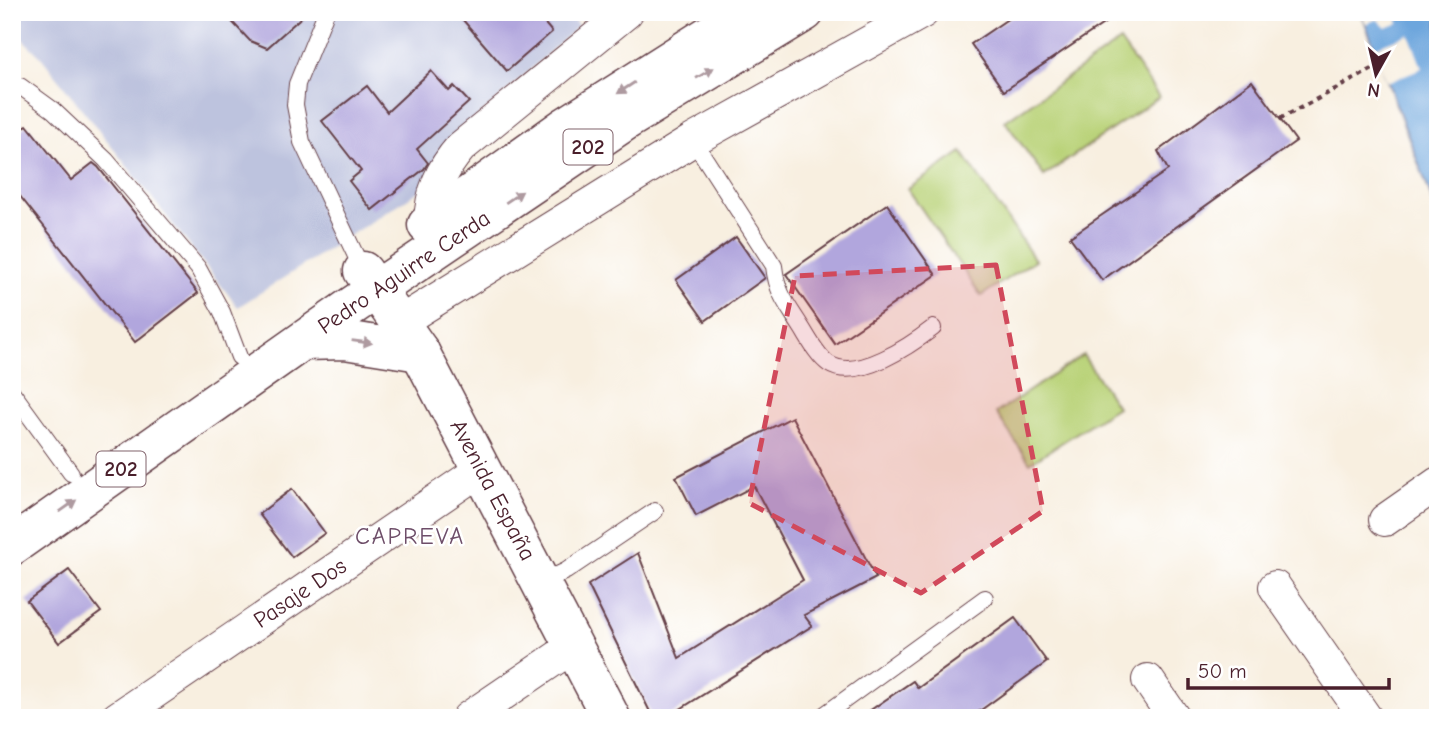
<svg xmlns="http://www.w3.org/2000/svg" width="1450" height="730" viewBox="0 0 1450 730" font-family="'Comic Neue',sans-serif">
	<rect width="100%" height="100%" fill="#fff"/>
	<filter id="ink" filterUnits="userSpaceOnUse"><feTurbulence type="fractalNoise" baseFrequency=".0143" numOctaves="2"/><feDisplacementMap in="SourceGraphic" scale="14" xChannelSelector="R" yChannelSelector="G"/><feConvolveMatrix kernelMatrix="1 2 1 2 8 2 1 2 1" color-interpolation-filters="sRGB"/></filter>
	<filter id="wash" filterUnits="userSpaceOnUse"><feTurbulence type="fractalNoise" baseFrequency=".00686" numOctaves="4" result="noise"/><feDisplacementMap in="SourceGraphic" scale="28" xChannelSelector="R" yChannelSelector="G"/><feGaussianBlur stdDeviation="1.57" result="paint"/><feColorMatrix in="noise" values="0 0 0 0 0 0 0 0 0 0 0 0 0 0 0 0 0 1.4 0 .05"/><feComposite in="paint" operator="in"/></filter>
	<g filter="url(#wash)">
		<rect width="100%" height="100%" fill="#f8efe0"/>
		<!-- industrial -->
		<path fill="#bdc3de" d="M 12,12 L 568,12 L 578,26 L 453,140 L 424,188 L 238,307 L 41,57 L 12,29 Z"/>
		<!-- green -->
		<path fill="#bad379" stroke="#827952" stroke-width="2" d="M 1120,41 L 1159,97 L 1044,176 L 1005,121 Z
			M 962,152 L 1035,260 L 981,296 L 908,189 Z
			M 1083,355 L 1117,407 L 1030,463 L 996,413 Z"/>
		<!-- water -->
		<path fill="#6da6dd" stroke="#5c6284" stroke-width="2" d="M 1361,12 L 1438,12 L 1438,215 Z"/>
		<!-- pier -->
		<path fill="#f8efe0" d="M 1361,12 L 1394,12 L 1399,23 L 1386,28 L 1377,19 L 1366,24 Z
			M 1409,34 L 1422,68 L 1387,82 L 1373,48 Z"/>
		<g id="blocks">
			<!-- building -->
			<path fill="#b1a6dd" d="M 223,12 L 307,12 L 267,48 L 250,41 Z
				M 456,12 L 535,12 L 552,32 L 507,71 Z
				M 1018,12 L 1121,12 L 1004,91 L 971,44 Z
				M 431,71 L 449,91 L 454,86 L 469,102 L 417,149 L 428,163 L 424,169 L 372,210 L 349,181 L 361,171 L 322,121 L 367,86 L 387,112 Z
				M 1252,81 L 1296,141 L 1102,280 L 1070,237 L 1168,170 L 1158,151 Z
				M 27,125 L 71,180 L 93,163 L 98,167 L 198,293 L 135,342 L 12,186 L 12,136 Z
				M 887,204 L 936,275 L 835,344 L 786,274 Z
				M 736,237 L 765,278 L 705,321 L 676,280 Z
				M 792,417 L 876,578 L 804,615 L 812,626 L 666,718 L 653,718 L 588,585 L 638,553 L 679,658 L 803,580 L 754,486 L 696,516 L 676,477 Z
				M 292,489 L 325,533 L 292,557 L 259,514 Z
				M 69,570 L 101,612 L 59,643 L 27,601 Z
				M 1015,618 L 1047,662 L 970,718 L 859,718 L 913,681 L 918,688 Z"/>
		</g>
	</g>
	<g filter="url(#ink)">
		<use href="#blocks" fill-opacity="0" stroke="#643e46" stroke-width="2"/>
		<g fill="none" stroke-linecap="round" stroke-linejoin="round">
			<!-- service casing -->
			<g stroke="#643e46" stroke-width="18">
				<path id="service" d="M 326,12 L 297,84 L 295,105 L 302,142 L 363,271
					M 20,86 L 53,110 L 106,160 L 198,268 L 222,312 L 239,357
					M 693,140 L 774,266 C 777,293 786,303 800,325 C 808,337 817,356 829,364 C 857,382 911,345 933,328
					M 12,392 L 71,473
					M 542,582 L 566,571 L 655,511
					M 820,718 L 985,598"/>
			</g>
			<!-- minor casing -->
			<g stroke="#643e46" stroke-width="34">
				<path id="minor" d="M 430,223 C 431,192 441,170 461,147 L 627,12
					M 400,322 L 693,140 L 923,12
					M 1385,520 L 1438,483
					M 1275,587 L 1366,718
					M 1148,680 L 1174,718
					M 117,718 L 482,469
					M 468,718 L 574,646"/>
			</g>
			<!-- secondary casing -->
			<g stroke="#643e46" stroke-width="41">
				<path id="secondary" d="M 363,271 L 420,352 L 611,718"/>
			</g>
			<!-- trunk casing -->
			<g stroke="#643e46" stroke-width="41">
				<path id="trunk" d="M 427,225 L 566,126 L 745,12
					M 304,341 L 345,340 L 420,352
					M 12,546 L 352,306 L 627,120 L 805,12"/>
			</g>
			<!-- path -->
			<path stroke="#643e46" stroke-width="4.5" stroke-dasharray="5 5" stroke-linecap="butt" d="M 1280,119 L 1380,65"/>
			<!-- service -->
			<use href="#service" stroke="#fff" stroke-width="16"/>
			<!-- minor -->
			<use href="#minor" stroke="#fff" stroke-width="32"/>
			<!-- secondary -->
			<use href="#secondary" stroke="#fff" stroke-width="38"/>
			<!-- trunk -->
			<use href="#trunk" stroke="#fff" stroke-width="38"/>
		</g>
		<!-- one-way arrows -->
		<defs><path id="oneway-solid" d="M-6-.8H1V-3.2L6.5 0L1 3.2V.8H-6Z" transform="scale(1.75)"/></defs>
		<g fill="#ae9aa0">
			<use href="#oneway-solid" transform="translate(705 73) rotate(-31)"/>
			<use href="#oneway-solid" transform="translate(626 88) rotate(147)"/>
			<use href="#oneway-solid" transform="translate(514 197) rotate(-34)"/>
			<use href="#oneway-solid" transform="translate(362 342) rotate(8)"/>
			<use href="#oneway-solid" transform="translate(68 506) rotate(-35)"/>
		</g>
	</g>
	<!-- marked area -->
	<path fill="#d1495b" fill-opacity="0.2" stroke="#d1495b" stroke-width="5" stroke-dasharray="14 9" stroke-linejoin="round" d="M 996,265 L 1043,511 L 921,593 L 749,503 L 795,276 Z"/>
	<g text-anchor="middle" dominant-baseline="central" stroke-width="5" stroke-linejoin="round" paint-order="stroke">
		<!-- shield labels -->
		<g fill="#fff" stroke="#80626b" stroke-width="2">
			<rect x="563.5" y="129.5" width="49" height="35" rx="5"/>
			<rect x="96.5" y="451.5" width="49" height="35" rx="5"/>
		</g>
		<g font-size="21" font-weight="bold" fill="#4a1f2b">
			<text x="588" y="147">202</text>
			<text x="121" y="469">202</text>
		</g>
		<!-- street labels -->
		<g font-size="23" fill="#4a1f2b" stroke="#fff">
			<text transform="translate(404 272) rotate(-34)">Pedro Aguirre Cerda</text>
			<text transform="translate(493 490) rotate(62)">Avenida España</text>
			<text transform="translate(300 593) rotate(-34)">Pasaje Dos</text>
		</g>
		<!-- neighbourhood labels -->
		<g font-size="24" letter-spacing="2" fill="#6e4e69" stroke="#fff">
			<text x="410" y="536">CAPREVA</text>
		</g>
	</g>
	<!-- margin -->
	<rect width="1450" height="730" fill="none" stroke="#fff" stroke-width="42"/>
	<!-- north arrow -->
	<g transform="translate(1376 74) rotate(188)" stroke="#ffffff" stroke-width="5" paint-order="stroke">
	<path d="M0-5L12 26L0 18L-12 26Z" fill="#4a1f2b"/>
	<text y="-10" font-size="19" font-weight="bold" text-anchor="middle" fill="#4a1f2b">N</text>
	</g>
	<!-- scale -->
	<path d="M1188 678v10h201v-10" fill="none" stroke="#4a1f2b" stroke-width="3.5"/>
	<text x="1198" y="678" font-size="21" fill="#4a1f2b" stroke="#ffffff" stroke-width="5" paint-order="stroke">50 m</text>
</svg>
